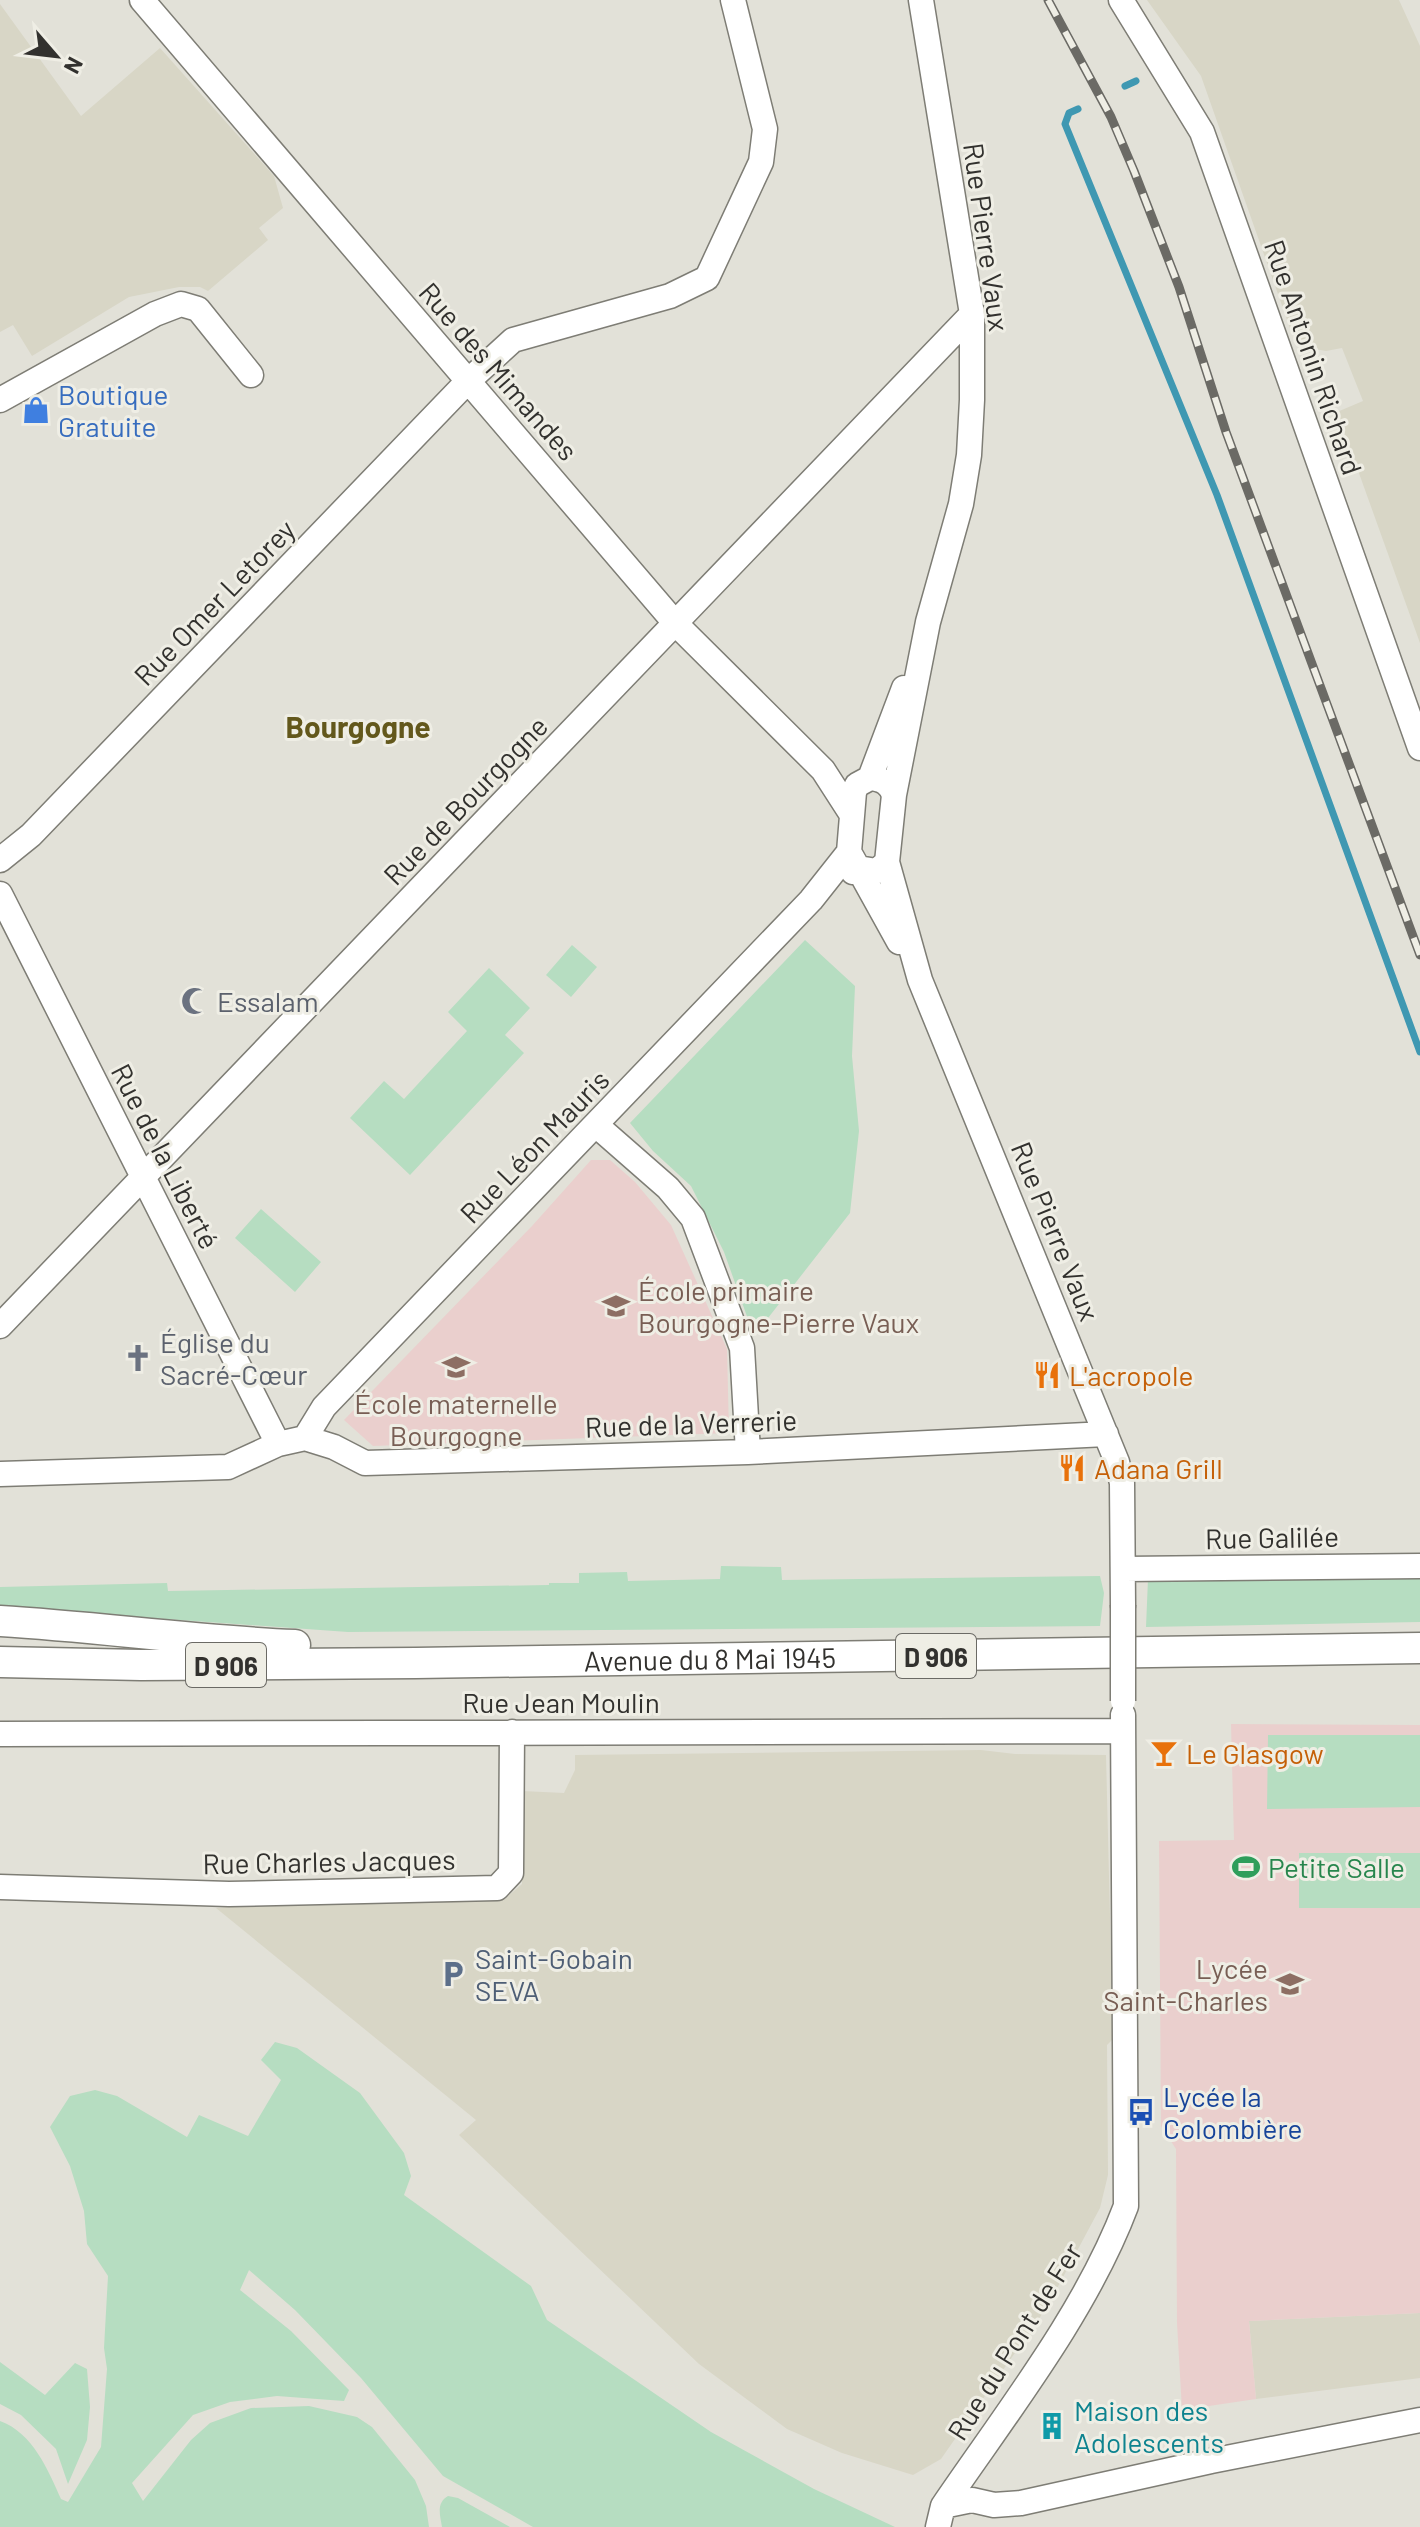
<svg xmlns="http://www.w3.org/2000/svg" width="1420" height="2527" viewBox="0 0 1420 2527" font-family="Barlow,sans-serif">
	<rect width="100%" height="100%" fill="#e2e1d8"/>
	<!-- built -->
	<path fill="#d8d6c6" d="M 1147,0 L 1399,0 L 1420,46 L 1420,643 L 1337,412 L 1363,401 L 1342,348 L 1326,351 L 1315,349 L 1298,341 L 1291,331 L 1201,76 Z
		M 0,4 L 81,116 L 160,48 L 274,176 L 283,208 L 259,228 L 268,240 L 208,291 L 200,287 L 179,287 L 129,297 L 32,356 L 13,325 L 0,332 Z
		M 981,1750 L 1015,1754 L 1106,1755 L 1113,2039 L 1107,2045 L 1108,2175 L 1100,2208 L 1047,2307 L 941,2459 L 913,2475 L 842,2453 L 787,2429 L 699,2364 L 459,2135 L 476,2120 L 216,1908 L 379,1896 L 475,1895 L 505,1899 L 522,1884 L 522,1791 L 564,1793 L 575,1770 L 575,1755 Z
		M 1420,2313 L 1420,2378 L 1256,2399 L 1249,2321 Z"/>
	<!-- education -->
	<path fill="#eacfcd" d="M 591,1160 L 610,1160 L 635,1182 L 671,1225 L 727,1349 L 729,1433 L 373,1446 L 344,1420 L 532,1226 Z
		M 1231,1724 L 1420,1725 L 1420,2313 L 1249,2321 L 1256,2399 L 1182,2410 L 1177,2323 L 1176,2149 L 1161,2126 L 1159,1841 L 1234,1840 Z"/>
	<!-- green -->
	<path fill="#b6ddc1" d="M 805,940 L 855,986 L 852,1056 L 859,1131 L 850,1213 L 754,1336 L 724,1252 L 691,1186 L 653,1151 L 630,1123 Z
		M 572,945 L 597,967 L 571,997 L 546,975 Z
		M 489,968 L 530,1008 L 505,1035 L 524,1053 L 410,1175 L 350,1118 L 384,1081 L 404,1099 L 467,1031 L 448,1012 Z
		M 261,1209 L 321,1262 L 295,1292 L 235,1238 Z
		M 721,1566 L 781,1567 L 782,1580 L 1100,1576 L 1104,1593 L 1100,1626 L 348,1632 L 0,1607 L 0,1587 L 167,1583 L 168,1591 L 549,1585 L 549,1583 L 579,1583 L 579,1573 L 627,1572 L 628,1581 L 720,1579 Z
		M 1420,1577 L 1420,1622 L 1146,1627 L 1148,1579 Z
		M 1268,1735 L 1420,1735 L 1420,1807 L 1267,1809 Z
		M 1299,1853 L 1420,1853 L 1420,1908 L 1299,1908 Z
		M 275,2042 L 297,2048 L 360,2093 L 404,2153 L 411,2176 L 404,2195 L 531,2286 L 547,2320 L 711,2432 L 814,2489 L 895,2527 L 533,2527 L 443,2476 L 361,2378 L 295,2310 L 249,2270 L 240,2290 L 291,2331 L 349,2390 L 344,2401 L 277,2396 L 230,2402 L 193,2415 L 132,2483 L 143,2501 L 191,2440 L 210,2423 L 251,2408 L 309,2406 L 357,2417 L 372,2427 L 415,2480 L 426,2506 L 429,2527 L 0,2527 L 0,2421 C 33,2433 48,2470 61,2499 L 68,2502 L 101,2447 L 107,2369 L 104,2348 L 108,2276 L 87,2244 L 84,2211 L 70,2166 L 50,2127 L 70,2096 L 95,2090 L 117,2096 L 187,2137 L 199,2115 L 248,2136 L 281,2080 L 261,2060 Z
		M 0,2362 L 45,2395 L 75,2363 L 87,2369 L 90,2407 L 87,2440 L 68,2484 L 56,2449 L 21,2415 L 0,2404 Z
		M 448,2496 L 458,2498 L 510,2527 L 442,2527 C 440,2515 436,2503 448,2496 Z"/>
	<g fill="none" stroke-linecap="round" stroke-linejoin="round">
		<!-- stream -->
		<path stroke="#3f98b2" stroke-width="7" d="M 1125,86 L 1136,81
			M 1078,109 L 1069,113 L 1065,124 L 1217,495 L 1420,1052"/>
		<!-- minor casing -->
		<g stroke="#7e7d75" stroke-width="27">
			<path id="minor" d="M 142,0 L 676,624 L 823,770 L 852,815
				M 1121,0 L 1202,132 L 1420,748
				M 0,400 L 155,314 L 181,304 L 198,309 L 251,375
				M 870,778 L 904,688
				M 894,795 L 928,622 L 961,504 L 969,455 L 972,400 L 972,314 L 921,0
				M 0,860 L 31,835 L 467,382 L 513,340 L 670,296 L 707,278 L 761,162 L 765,129 L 733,0
				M 887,862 L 877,871 L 858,868 L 849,852 L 854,792 L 857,785 L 870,778 C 882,779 890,783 894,795 L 887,862 L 920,980 L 1117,1462 L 1122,1483 L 1123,1605
				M 853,872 L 858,868 L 899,942
				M 0,894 L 278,1444
				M 596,1125 L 668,1188 L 693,1218 L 742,1348 L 748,1452
				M 0,1326 L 972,314
				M 305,1438 L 324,1407 L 811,900 L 849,852
				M 0,1474 L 228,1467 L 278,1444 L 305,1438 L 334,1447 L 365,1463 L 748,1452 L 1106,1434
				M 1125,1569 L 1420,1566
				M 0,1734 L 1122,1731
				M 0,1887 L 229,1894 L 497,1888 L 511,1873 L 512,1732
				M 943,2506 L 972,2500 L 994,2505 L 1021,2503 L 1211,2461 L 1420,2420
				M 938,2527 L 943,2506 C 1007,2412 1086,2312 1126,2206 L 1123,1715"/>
		</g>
		<!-- major casing -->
		<g stroke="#7e7d75" stroke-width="33">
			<g id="major">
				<path d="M 0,1621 C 99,1627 197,1641 295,1645"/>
				<path id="s1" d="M 0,1662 L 141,1665 L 416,1663 L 1420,1648"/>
			</g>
		</g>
		<!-- minor -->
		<use href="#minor" stroke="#fff" stroke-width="24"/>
		<!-- major -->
		<use href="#major" stroke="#fff" stroke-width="30"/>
		<!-- rail casing -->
		<g stroke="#6b6a65" stroke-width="9">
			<path id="rail" d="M 1048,0 L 1111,117 L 1134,171 L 1179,287 L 1226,432 L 1420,955"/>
		</g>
		<!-- rail -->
		<use href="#rail" stroke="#efeee5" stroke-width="6" stroke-dasharray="18" stroke-linecap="butt"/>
		<!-- minor-bridge casing -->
		<g stroke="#7e7d75" stroke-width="27" stroke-linecap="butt">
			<path id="minor-bridge" d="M 1123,1701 L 1123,1605"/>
		</g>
		<!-- minor-bridge -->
		<use href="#minor-bridge" stroke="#fff" stroke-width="24"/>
	</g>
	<!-- icons -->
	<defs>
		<g id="shop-bare" transform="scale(2.16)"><path d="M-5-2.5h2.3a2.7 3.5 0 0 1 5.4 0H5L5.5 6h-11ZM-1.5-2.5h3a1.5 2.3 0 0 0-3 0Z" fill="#3f7fe0" stroke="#efeee5" stroke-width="2.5" paint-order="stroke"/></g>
		<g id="mosque-bare" transform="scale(2.16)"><path d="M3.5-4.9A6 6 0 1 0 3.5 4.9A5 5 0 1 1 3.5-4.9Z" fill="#6b7280" stroke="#efeee5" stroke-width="2.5" paint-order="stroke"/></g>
		<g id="school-bare" transform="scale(2.16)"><path d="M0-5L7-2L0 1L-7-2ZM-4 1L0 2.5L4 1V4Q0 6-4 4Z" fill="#8d6e63" stroke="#efeee5" stroke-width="2.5" paint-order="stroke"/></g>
		<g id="church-bare" transform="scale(2.16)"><path d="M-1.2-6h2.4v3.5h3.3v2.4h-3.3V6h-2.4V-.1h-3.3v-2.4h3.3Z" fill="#6b7280" stroke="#efeee5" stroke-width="2.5" paint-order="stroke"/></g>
		<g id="restaurant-bare" transform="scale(2.16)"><path d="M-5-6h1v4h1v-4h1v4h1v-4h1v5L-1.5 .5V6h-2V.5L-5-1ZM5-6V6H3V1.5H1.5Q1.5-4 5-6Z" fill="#e8710a" stroke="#efeee5" stroke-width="2.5" paint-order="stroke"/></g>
		<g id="bar-bare" transform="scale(2.16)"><path d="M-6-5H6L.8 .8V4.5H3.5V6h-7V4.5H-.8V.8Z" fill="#e8710a" stroke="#efeee5" stroke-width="2.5" paint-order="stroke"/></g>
		<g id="stadium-bare" transform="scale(2.16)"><path d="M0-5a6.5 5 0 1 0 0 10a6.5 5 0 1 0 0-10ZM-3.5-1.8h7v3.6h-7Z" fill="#2e9e5b" stroke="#efeee5" stroke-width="2.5" paint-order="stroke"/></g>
		<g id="parking-bare" transform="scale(2.16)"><path d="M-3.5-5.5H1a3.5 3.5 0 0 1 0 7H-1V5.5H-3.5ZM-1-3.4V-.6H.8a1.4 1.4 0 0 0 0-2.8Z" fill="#5c6f8a" stroke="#efeee5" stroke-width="2.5" paint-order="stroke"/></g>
		<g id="bus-bare" transform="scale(2.16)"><path d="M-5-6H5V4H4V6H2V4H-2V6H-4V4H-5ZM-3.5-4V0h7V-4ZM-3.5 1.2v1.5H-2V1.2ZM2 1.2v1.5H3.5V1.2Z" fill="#1a4fb4" stroke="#efeee5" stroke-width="2.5" paint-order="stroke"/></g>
		<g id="building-bare" transform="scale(2.16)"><path d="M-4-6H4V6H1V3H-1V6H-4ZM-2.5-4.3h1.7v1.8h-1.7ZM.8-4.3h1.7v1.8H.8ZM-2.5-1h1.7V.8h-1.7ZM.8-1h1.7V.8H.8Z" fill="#0f9aa8" stroke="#efeee5" stroke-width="2.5" paint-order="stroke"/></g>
	</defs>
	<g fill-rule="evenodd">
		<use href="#shop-bare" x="36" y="410"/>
		<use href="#mosque-bare" x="195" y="1001"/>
		<use href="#school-bare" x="616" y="1306"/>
		<use href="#church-bare" x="138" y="1358"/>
		<use href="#school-bare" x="456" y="1367"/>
		<use href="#restaurant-bare" x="1047" y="1375"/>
		<use href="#restaurant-bare" x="1072" y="1468"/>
		<use href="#bar-bare" x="1164" y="1753"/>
		<use href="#stadium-bare" x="1246" y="1867"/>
		<use href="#parking-bare" x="453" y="1974"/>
		<use href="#school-bare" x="1290" y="1984"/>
		<use href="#bus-bare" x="1141" y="2112"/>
		<use href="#building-bare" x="1052" y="2426"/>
	</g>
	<g text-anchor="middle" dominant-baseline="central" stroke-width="6" stroke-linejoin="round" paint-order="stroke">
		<!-- shield labels -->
		<g fill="#efeee5" stroke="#6b6a65" stroke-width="2">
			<rect x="896" y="1634" width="80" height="44" rx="6"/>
			<rect x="186" y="1643" width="80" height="44" rx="6"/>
		</g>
		<g font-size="26" font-weight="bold" fill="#32312e">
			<text x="936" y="1656">D 906</text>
			<text x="226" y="1665">D 906</text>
		</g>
		<!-- street labels -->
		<g font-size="28" fill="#32312e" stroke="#efeee5">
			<text transform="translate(987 237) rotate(82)">Rue Pierre Vaux</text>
			<text transform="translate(1314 357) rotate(71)">Rue Antonin Richard</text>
			<text transform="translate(499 371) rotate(49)">Rue des Mimandes</text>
			<text transform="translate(214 602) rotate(-46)">Rue Omer Letorey</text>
			<text transform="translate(465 800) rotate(-46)">Rue de Bourgogne</text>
			<text transform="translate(534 1146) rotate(-46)">Rue Léon Mauris</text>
			<text transform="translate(166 1156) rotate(63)">Rue de la Liberté</text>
			<text transform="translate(1056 1231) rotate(68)">Rue Pierre Vaux</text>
			<text transform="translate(691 1423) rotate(-2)">Rue de la Verrerie</text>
			<text transform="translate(1272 1537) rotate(-1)">Rue Galilée</text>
			<text stroke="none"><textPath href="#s1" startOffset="710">Avenue du 8 Mai 1945</textPath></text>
			<text x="561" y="1702">Rue Jean Moulin</text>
			<text transform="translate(329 1861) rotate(-1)">Rue Charles Jacques</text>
			<text transform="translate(1014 2341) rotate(-58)">Rue du Pont de Fer</text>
		</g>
		<!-- shop labels -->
		<g font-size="28" fill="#366cbe" stroke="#efeee5" text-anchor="start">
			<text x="58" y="394">Boutique<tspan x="58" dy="32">Gratuite</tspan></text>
		</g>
		<!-- worship labels -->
		<g font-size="28" fill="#5b616d" stroke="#efeee5" text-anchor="start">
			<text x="217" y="1001">Essalam</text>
			<text x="160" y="1342">Église du<tspan x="160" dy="32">Sacré-Cœur</tspan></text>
		</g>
		<!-- education labels -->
		<g font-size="28" fill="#785e54" stroke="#efeee5" text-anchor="start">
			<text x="638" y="1290">École primaire<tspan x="638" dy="32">Bourgogne-Pierre Vaux</tspan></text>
			<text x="456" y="1403" text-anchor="middle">École maternelle<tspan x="456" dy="32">Bourgogne</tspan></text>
			<text x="1268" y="1968" text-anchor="end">Lycée<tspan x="1268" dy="32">Saint-Charles</tspan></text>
		</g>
		<!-- food labels -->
		<g font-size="28" fill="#c56008" stroke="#efeee5" text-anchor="start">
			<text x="1069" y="1375">L'acropole</text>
			<text x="1094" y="1468">Adana Grill</text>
			<text x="1186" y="1753">Le Glasgow</text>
		</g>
		<!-- leisure labels -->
		<g font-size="28" fill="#27864d" stroke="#efeee5" text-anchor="start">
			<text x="1268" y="1867">Petite Salle</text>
		</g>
		<!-- service labels -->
		<g font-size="28" fill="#4e5e75" stroke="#efeee5" text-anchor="start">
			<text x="475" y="1958">Saint-Gobain<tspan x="475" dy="32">SEVA</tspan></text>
		</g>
		<!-- transit labels -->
		<g font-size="28" fill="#164399" stroke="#efeee5" text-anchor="start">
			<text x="1163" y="2096">Lycée la<tspan x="1163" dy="32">Colombière</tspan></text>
		</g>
		<!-- culture labels -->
		<g font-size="28" fill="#0d838f" stroke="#efeee5" text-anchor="start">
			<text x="1074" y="2410">Maison des<tspan x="1074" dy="32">Adolescents</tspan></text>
		</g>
		<!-- neighbourhood labels -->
		<g font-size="30" font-weight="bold" fill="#63581c" stroke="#efeee5">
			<text x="358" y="726">Bourgogne</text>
		</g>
	</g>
	<!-- north arrow -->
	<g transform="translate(56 56) rotate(118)" stroke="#efeee5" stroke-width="6" paint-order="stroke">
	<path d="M0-6L14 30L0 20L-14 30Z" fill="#32312e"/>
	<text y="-12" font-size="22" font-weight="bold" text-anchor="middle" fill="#32312e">N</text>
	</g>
</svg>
